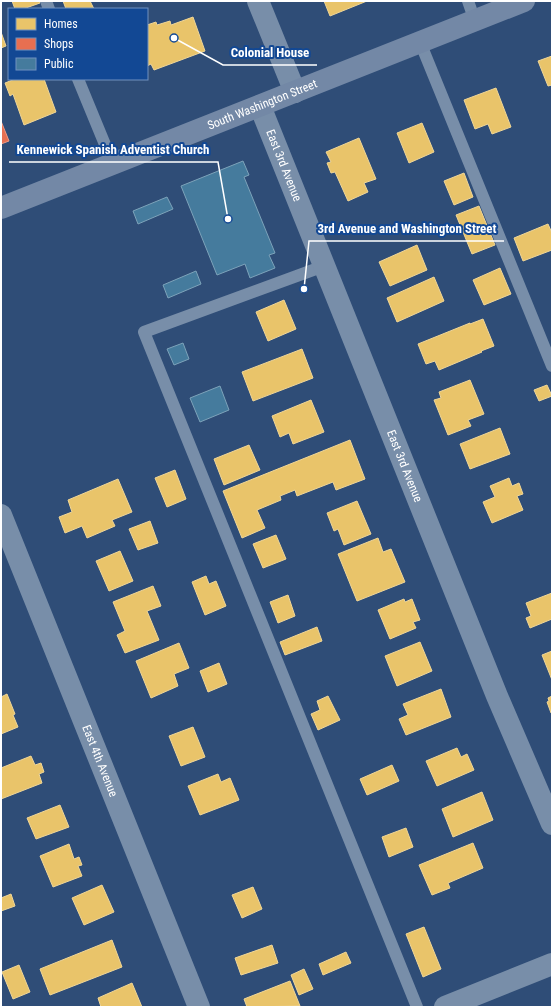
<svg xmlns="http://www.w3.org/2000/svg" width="553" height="1008" viewBox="0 0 553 1008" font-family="'Roboto Condensed',sans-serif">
	<rect width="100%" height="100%" fill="#2f4d77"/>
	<!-- homes -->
	<path fill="#e9c46a" stroke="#f0d697" d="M 12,1 L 40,1 L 40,3 L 23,9 L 15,9 Z
		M 63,1 L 90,1 L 94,9 L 66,9 Z
		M 324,1 L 367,1 L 330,16 Z
		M 193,17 L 205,51 L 154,70 L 151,64 L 147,66 L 147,25 L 156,22 L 157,25 L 170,21 L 171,25 Z
		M 1,32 L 6,46 L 1,48 Z
		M 552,56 L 552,85 L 548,86 L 538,61 Z
		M 15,79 L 44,79 L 56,112 L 24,125 L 13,94 L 10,96 L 5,83 Z
		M 496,88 L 511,127 L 492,134 L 488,124 L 475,129 L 464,100 Z
		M 422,123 L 434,152 L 409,163 L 397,133 Z
		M 359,138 L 376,179 L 364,183 L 368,192 L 348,201 L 335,172 L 331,173 L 327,163 L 331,162 L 326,152 Z
		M 464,173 L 473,197 L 454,205 L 444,181 Z
		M 479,206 L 495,245 L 472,254 L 456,215 Z
		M 548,224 L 552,233 L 552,250 L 523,261 L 514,238 Z
		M 417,245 L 427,270 L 390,286 L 379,262 Z
		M 500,268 L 511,294 L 484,305 L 473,280 Z
		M 434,277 L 444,301 L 397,322 L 387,298 Z
		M 284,300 L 296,329 L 268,341 L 256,312 Z
		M 483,319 L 494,346 L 481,351 L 482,352 L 439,370 L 435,361 L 426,364 L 418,344 L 470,323 L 470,324 Z
		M 302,349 L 313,378 L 253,401 L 242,372 Z
		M 470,380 L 484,414 L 468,420 L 471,426 L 448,435 L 434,400 L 441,398 L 439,392 Z
		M 547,385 L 552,396 L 539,401 L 534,390 Z
		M 311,400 L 324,432 L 293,444 L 289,433 L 280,437 L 272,416 Z
		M 500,428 L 510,454 L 470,469 L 460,444 Z
		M 350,440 L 365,479 L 336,490 L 333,482 L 297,496 L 295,490 L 280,496 L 281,500 L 257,510 L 265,528 L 242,538 L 223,491 Z
		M 249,445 L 260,470 L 224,485 L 214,459 Z
		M 175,470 L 186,499 L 167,507 L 155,478 Z
		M 509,478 L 512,486 L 519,483 L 523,494 L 517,496 L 523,510 L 492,523 L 483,502 L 495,497 L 490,486 Z
		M 118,479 L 132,512 L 112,520 L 115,526 L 87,538 L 82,526 L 65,533 L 59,517 L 72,512 L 68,500 Z
		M 357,501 L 371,534 L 344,545 L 338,529 L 334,531 L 327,513 Z
		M 150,521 L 158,543 L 138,550 L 129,529 Z
		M 276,535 L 286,559 L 263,568 L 253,544 Z
		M 378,538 L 383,552 L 391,549 L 405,582 L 357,601 L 338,554 Z
		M 120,551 L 133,581 L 109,591 L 96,561 Z
		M 206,576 L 209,584 L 216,581 L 226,606 L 205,615 L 192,582 Z
		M 153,586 L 161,606 L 147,611 L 159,640 L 125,653 L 117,635 L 125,631 L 113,602 Z
		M 552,593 L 552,619 L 530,628 L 526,618 L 531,616 L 526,603 Z
		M 288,595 L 295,616 L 278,623 L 270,602 Z
		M 404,599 L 405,602 L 412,599 L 420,620 L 413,622 L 416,628 L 390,639 L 378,610 Z
		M 317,627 L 322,641 L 285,655 L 280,642 Z
		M 420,642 L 432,671 L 397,686 L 385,656 Z
		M 179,643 L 189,668 L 174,674 L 178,686 L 151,698 L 136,661 Z
		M 552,651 L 552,680 L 542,655 Z
		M 219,663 L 227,684 L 208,692 L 200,671 Z
		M 441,689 L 451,717 L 406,735 L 399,719 L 408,715 L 403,704 Z
		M 7,694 L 15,714 L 13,715 L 18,727 L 1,734 L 1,697 Z
		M 328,696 L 340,720 L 318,730 L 311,714 L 320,710 L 317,701 Z
		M 552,696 L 552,712 L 551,713 L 547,702 L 549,701 L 548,698 Z
		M 193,727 L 205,757 L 181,766 L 169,736 Z
		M 457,748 L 461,757 L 467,754 L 474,770 L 437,786 L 426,761 Z
		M 31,756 L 35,765 L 41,763 L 44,772 L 39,774 L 42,783 L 1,799 L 1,768 Z
		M 392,765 L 399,781 L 367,795 L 360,779 Z
		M 218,774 L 221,782 L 230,778 L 239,800 L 200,815 L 188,786 Z
		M 482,792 L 493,820 L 453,837 L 442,809 Z
		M 60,805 L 69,827 L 36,839 L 27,818 Z
		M 406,828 L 413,847 L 389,857 L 382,837 Z
		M 473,843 L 483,868 L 448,883 L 450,888 L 432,895 L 419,865 Z
		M 69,844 L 74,859 L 79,857 L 82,865 L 78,866 L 82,876 L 53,887 L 40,856 Z
		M 102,885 L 114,912 L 84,925 L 72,898 Z
		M 253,887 L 262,909 L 242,918 L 232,895 Z
		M 11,894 L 15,906 L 1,911 L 1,898 Z
		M 424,927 L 441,969 L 423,977 L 406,934 Z
		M 112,940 L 122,967 L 50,995 L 40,969 Z
		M 272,945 L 278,963 L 241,975 L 235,958 Z
		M 346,952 L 351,963 L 323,975 L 319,964 Z
		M 19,965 L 30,992 L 13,999 L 2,972 Z
		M 304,969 L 313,989 L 299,995 L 291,975 Z
		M 290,981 L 300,1006 L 247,1007 L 244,999 Z
		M 132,983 L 142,1007 L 101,1007 L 98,998 Z"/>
	<!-- shops -->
	<path fill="#e76f51" stroke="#ee9a85" d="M 1,121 L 9,141 L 1,144 Z"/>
	<!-- public -->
	<path fill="#457b9d" stroke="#7da3ba" d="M 243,161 L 249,175 L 244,177 L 275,253 L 269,255 L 275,268 L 250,278 L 245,264 L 217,275 L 181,186 Z
		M 167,197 L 173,209 L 138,224 L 133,211 Z
		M 196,271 L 201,284 L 168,298 L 163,285 Z
		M 183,343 L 189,359 L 174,365 L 167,349 Z
		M 220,386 L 229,410 L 200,422 L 190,398 Z"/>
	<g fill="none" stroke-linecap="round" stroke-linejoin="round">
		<!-- lane -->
		<path stroke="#788ea9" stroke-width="12" d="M 46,1 L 49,9
			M 468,1 L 475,21
			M 420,42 L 552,366
			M 78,79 L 113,164
			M 324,266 L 144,332 L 417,1007"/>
		<!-- street -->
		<g stroke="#788ea9" stroke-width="22">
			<path d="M 258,1 L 295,92"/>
			<path id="s1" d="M 260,106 L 497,696 L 552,824"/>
			<path id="s2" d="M 1,515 L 199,1007"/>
			<path d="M 445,1007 L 552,964"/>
		</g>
		<!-- secondary -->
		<path stroke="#7388a6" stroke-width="22" id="s3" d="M 1,208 L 524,1"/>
	</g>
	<g text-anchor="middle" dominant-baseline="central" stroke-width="4" stroke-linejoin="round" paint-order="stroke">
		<!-- street labels -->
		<g font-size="12" fill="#fff" stroke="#124894">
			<text stroke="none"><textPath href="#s3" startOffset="281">South Washington Street</textPath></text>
			<text stroke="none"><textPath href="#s1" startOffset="64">East 3rd Avenue</textPath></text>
			<text stroke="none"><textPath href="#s1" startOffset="388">East 3rd Avenue</textPath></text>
			<text stroke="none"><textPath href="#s2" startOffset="265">East 4th Avenue</textPath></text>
		</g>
	</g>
	<!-- callouts -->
	<path fill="none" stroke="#fff" stroke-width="1.5" d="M174 38L223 65H317M228 219L218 162H9M304 289L309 241H504"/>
	<g fill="#fff" stroke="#124894" stroke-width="1.5">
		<circle cx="174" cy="38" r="4"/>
		<circle cx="228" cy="219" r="4"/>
		<circle cx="304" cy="289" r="4"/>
	</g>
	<g font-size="13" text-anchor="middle" font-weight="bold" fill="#fff" stroke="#124894" stroke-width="4" stroke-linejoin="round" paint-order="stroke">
		<text x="270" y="57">Colonial House</text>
		<text x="113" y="154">Kennewick Spanish Adventist Church</text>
		<text x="407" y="233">3rd Avenue and Washington Street</text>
	</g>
	<!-- border -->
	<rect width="553" height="1008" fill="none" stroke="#ffffff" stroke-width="4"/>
	<!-- legend -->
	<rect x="8" y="8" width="140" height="72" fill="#124894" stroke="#7191bf"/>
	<rect x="16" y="18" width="20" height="12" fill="#e9c46a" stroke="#7191bf"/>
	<text x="44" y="28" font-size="12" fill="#ffffff">Homes</text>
	<rect x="16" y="38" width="20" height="12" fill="#e76f51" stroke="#7191bf"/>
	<text x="44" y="48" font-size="12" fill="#ffffff">Shops</text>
	<rect x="16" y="58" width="20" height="12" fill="#457b9d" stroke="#7191bf"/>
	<text x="44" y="68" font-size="12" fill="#ffffff">Public</text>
</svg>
